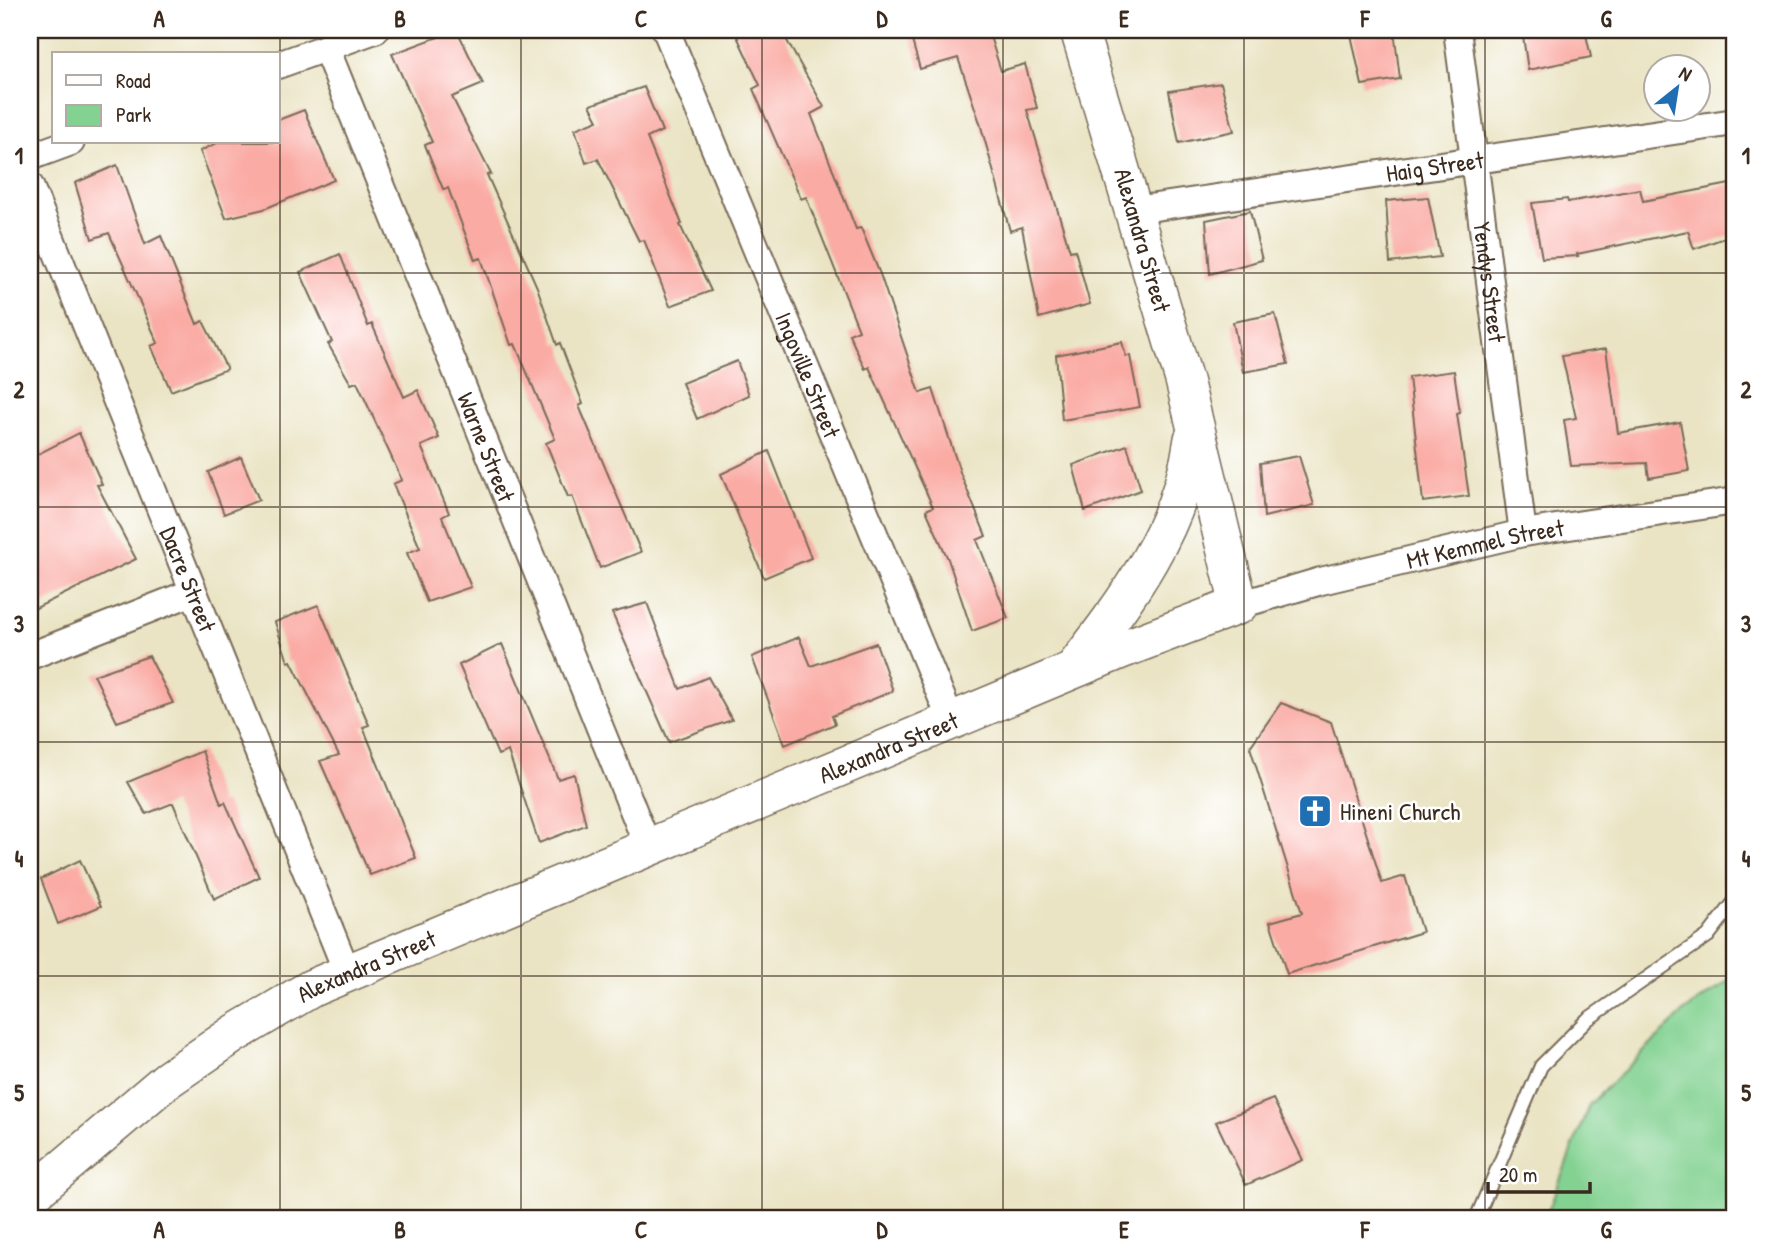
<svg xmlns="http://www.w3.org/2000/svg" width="1765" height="1249" viewBox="0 0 1765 1249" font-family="'Patrick Hand',sans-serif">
	<rect width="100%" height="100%" fill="#fff"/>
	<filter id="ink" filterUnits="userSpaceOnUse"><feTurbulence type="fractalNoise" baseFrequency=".0143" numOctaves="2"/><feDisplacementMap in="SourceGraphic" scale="14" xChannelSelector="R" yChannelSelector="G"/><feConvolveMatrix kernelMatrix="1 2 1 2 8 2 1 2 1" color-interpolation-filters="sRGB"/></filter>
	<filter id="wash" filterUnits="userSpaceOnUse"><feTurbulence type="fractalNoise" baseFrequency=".00686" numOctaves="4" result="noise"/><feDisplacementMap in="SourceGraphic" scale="28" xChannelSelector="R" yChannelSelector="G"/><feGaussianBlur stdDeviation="1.57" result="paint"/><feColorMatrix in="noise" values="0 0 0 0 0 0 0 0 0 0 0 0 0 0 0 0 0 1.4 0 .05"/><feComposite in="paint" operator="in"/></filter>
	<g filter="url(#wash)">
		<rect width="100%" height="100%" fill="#eae4c4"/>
		<!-- green -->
		<path fill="#83d292" stroke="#5f7e58" stroke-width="2" d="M 1735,977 L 1735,1219 L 1545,1219 L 1589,1105 L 1686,1010 Z"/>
		<g id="blocks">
			<!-- building -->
			<path fill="#faaba4" d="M 457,30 L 483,84 L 452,97 L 491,174 L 487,175 L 537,287 L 557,345 L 560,343 L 583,404 L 579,406 L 641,552 L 600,568 L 572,496 L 568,497 L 546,443 L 555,439 L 515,344 L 511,345 L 481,258 L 475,260 L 448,188 L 443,189 L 425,145 L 432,142 L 392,54 Z
				M 734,30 L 781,30 L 824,107 L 811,114 L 856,229 L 861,228 L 880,274 L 920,393 L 933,389 L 961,475 L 986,536 L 977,540 L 1008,618 L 972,631 L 948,559 L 926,510 L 933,507 L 869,367 L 865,369 L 849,334 L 859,330 L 806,197 L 801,199 L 753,89 L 760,85 Z
				M 909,30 L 988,30 L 1001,71 L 1025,64 L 1037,108 L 1027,110 L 1070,251 L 1075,250 L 1090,304 L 1039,318 L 1022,227 L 1010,231 L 980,123 L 958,58 L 920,69 Z
				M 1350,30 L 1394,30 L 1400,79 L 1362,85 Z
				M 1522,30 L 1585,30 L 1591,57 L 1528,70 Z
				M 1221,83 L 1234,131 L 1179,143 L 1169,91 Z
				M 644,87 L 662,131 L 647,138 L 682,224 L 680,225 L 711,291 L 670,306 L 644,240 L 639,241 L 598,159 L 586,163 L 575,129 L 598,120 L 590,105 Z
				M 304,110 L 334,180 L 264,209 L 226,218 L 200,151 L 219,142 L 278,142 L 278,120 Z
				M 117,165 L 145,244 L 161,236 L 197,324 L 203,321 L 227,369 L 171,391 L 151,346 L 158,343 L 109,233 L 92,239 L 75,183 Z
				M 1735,183 L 1735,234 L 1694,249 L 1688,231 L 1577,254 L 1578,256 L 1542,258 L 1532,203 L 1567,199 L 1568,202 L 1640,189 L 1643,201 Z
				M 1428,197 L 1440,257 L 1390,263 L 1386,201 Z
				M 1250,211 L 1262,260 L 1210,274 L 1206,220 Z
				M 340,254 L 368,326 L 372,324 L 404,397 L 418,390 L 439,438 L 421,446 L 449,513 L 442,517 L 471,587 L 427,602 L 407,553 L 420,548 L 393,484 L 402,480 L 357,382 L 351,384 L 328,344 L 332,342 L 300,272 Z
				M 1275,314 L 1288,364 L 1243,372 L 1233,322 Z
				M 1122,342 L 1126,356 L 1130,356 L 1140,407 L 1062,420 L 1056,355 Z
				M 1606,349 L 1618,433 L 1680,422 L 1689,471 L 1649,478 L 1647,463 L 1571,466 L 1564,420 L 1576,418 L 1562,356 Z
				M 737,361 L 749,395 L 697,419 L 682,383 Z
				M 1454,371 L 1460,413 L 1457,414 L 1469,496 L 1423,502 L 1409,377 Z
				M 79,433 L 102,484 L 97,485 L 136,559 L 30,611 L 30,458 Z
				M 1127,445 L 1141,490 L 1085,511 L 1073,465 Z
				M 769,451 L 811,558 L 764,578 L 721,474 Z
				M 1299,456 L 1314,505 L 1264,517 L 1260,463 Z
				M 241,457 L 259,500 L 224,514 L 208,472 Z
				M 647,603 L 680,689 L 708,677 L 732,720 L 669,742 L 612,613 Z
				M 318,605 L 369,725 L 363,727 L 416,858 L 370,875 L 320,761 L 339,755 L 291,661 L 288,662 L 275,622 Z
				M 799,637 L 811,666 L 876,643 L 893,691 L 832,716 L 835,724 L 785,745 L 752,657 Z
				M 502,644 L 558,779 L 574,774 L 586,825 L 539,843 L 508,751 L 498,755 L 459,665 Z
				M 149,656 L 173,703 L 117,722 L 94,675 Z
				M 1281,703 L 1331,722 L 1382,883 L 1405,876 L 1422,932 L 1287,974 L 1270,922 L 1302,913 L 1250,747 Z
				M 202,751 L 221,804 L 225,802 L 259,877 L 214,899 L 173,803 L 146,814 L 128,782 Z
				M 80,860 L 101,906 L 58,924 L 41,879 Z
				M 1273,1099 L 1303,1160 L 1246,1185 L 1216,1122 Z"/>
		</g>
	</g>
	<g filter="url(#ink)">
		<use href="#blocks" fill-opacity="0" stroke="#786b58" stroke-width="2"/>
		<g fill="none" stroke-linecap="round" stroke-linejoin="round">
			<!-- lane casing -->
			<g stroke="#786b58" stroke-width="16">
				<path id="lane" d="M 1476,1219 L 1541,1066 L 1588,1019 L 1708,936 L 1735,901"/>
			</g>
			<!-- street casing -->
			<g stroke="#786b58" stroke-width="30">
				<g id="street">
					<path id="s1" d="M 666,30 L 951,720"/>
					<path id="s2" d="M 1457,30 L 1523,533"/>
					<path id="s3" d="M 326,48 L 648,847"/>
					<path d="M 278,65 L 375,30"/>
					<path d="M 30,157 L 71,142"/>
					<path id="s4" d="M 30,186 L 347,972"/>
					<path id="s5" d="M 1135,210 L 1735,122"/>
					<path id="s6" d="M 1239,605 L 1321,581 L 1523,533 L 1735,501"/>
					<path d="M 30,656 L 193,592"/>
				</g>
			</g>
			<!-- secondary casing -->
			<g stroke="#786b58" stroke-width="40">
				<g id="secondary">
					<path d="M 1075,667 C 1128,598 1181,527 1193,439"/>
					<path id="s7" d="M 30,1196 L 167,1080 L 234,1034 L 312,988 L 1121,650 L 1239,605 L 1184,380 L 1079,30"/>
				</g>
			</g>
			<!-- lane -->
			<use href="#lane" stroke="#fff" stroke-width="12"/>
			<!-- street -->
			<use href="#street" stroke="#fff" stroke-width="26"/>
			<!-- secondary -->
			<use href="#secondary" stroke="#fff" stroke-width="37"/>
		</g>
	</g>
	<!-- grid -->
	<path fill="none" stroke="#3b2a1e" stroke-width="2" stroke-opacity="0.55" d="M 280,30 L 280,1219M 521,30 L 521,1219M 762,30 L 762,1219M 1003,30 L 1003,1219M 1244,30 L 1244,1219M 1485,30 L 1485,1219M 30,273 L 1735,273M 30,507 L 1735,507M 30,742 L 1735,742M 30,976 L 1735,976"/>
	<!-- icons -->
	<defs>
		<g id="church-square" transform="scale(1.75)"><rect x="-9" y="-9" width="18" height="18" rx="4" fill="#1f6fb2" stroke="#fff"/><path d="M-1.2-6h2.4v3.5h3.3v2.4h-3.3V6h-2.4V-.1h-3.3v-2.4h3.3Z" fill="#fff"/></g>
	</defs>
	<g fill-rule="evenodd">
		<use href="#church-square" x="1315" y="811"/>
	</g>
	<g text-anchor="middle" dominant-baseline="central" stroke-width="5" stroke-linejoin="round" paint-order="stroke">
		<!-- street labels -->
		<g font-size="24" fill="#3b2a1e" stroke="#fff">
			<text stroke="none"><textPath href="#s5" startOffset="303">Haig Street</textPath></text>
			<text transform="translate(1143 240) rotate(74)">Alexandra Street</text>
			<text stroke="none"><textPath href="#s2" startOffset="254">Yendys Street</textPath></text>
			<text stroke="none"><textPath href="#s1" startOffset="373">Ingoville Street</textPath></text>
			<text stroke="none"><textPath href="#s3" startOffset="430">Warne Street</textPath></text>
			<text stroke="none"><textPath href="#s6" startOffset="254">Mt Kemmel Street</textPath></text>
			<text stroke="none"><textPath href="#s4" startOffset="424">Dacre Street</textPath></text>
			<text stroke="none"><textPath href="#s7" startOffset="976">Alexandra Street</textPath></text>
			<text stroke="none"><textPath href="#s7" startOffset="410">Alexandra Street</textPath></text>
		</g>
		<!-- poi labels -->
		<g font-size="24" fill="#3b2a1e" stroke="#fff" text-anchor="start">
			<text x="1340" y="811">Hineni Church</text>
		</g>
	</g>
	<!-- margin -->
	<rect width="1765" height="1249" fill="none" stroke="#fff" stroke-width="77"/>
	<!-- legend -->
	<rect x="52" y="52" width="228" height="91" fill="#ffffff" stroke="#b1aaa5" stroke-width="2"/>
	<rect x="66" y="75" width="35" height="10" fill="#ffffff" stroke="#b1aaa5" stroke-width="2"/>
	<text x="116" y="88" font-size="21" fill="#3b2a1e">Road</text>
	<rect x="66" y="105" width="35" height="21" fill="#83d292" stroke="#b1aaa5" stroke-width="2"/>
	<text x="116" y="122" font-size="21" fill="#3b2a1e">Park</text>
	<!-- north arrow -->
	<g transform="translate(1677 88) rotate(30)"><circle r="33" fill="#ffffff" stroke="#b1aaa5" stroke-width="2"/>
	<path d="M0-5L12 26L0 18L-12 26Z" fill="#1f6fb2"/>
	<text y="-10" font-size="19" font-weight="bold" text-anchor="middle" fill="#3b2a1e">N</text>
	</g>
	<!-- scale -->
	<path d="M1488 1182v10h102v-10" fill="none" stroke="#3b2a1e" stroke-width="3.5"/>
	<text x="1499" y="1182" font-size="21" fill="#3b2a1e" stroke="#ffffff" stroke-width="5" paint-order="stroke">20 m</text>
	<rect x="38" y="38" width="1688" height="1172" fill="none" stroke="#3b2a1e" stroke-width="2.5"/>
	<g font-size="23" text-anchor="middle" font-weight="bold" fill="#3b2a1e">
		<text x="159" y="27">A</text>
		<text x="400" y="27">B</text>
		<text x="641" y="27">C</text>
		<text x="882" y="27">D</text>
		<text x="1124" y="27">E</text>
		<text x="1365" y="27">F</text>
		<text x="1606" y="27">G</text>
		<text x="19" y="164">1</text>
		<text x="1746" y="164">1</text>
		<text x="19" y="398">2</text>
		<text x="1746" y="398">2</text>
		<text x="19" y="632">3</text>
		<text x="1746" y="632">3</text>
		<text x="19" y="867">4</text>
		<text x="1746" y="867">4</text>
		<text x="19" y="1101">5</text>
		<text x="1746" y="1101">5</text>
		<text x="159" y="1238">A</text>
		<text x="400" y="1238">B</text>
		<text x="641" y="1238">C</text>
		<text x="882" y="1238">D</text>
		<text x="1124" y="1238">E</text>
		<text x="1365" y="1238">F</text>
		<text x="1606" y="1238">G</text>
	</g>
</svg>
